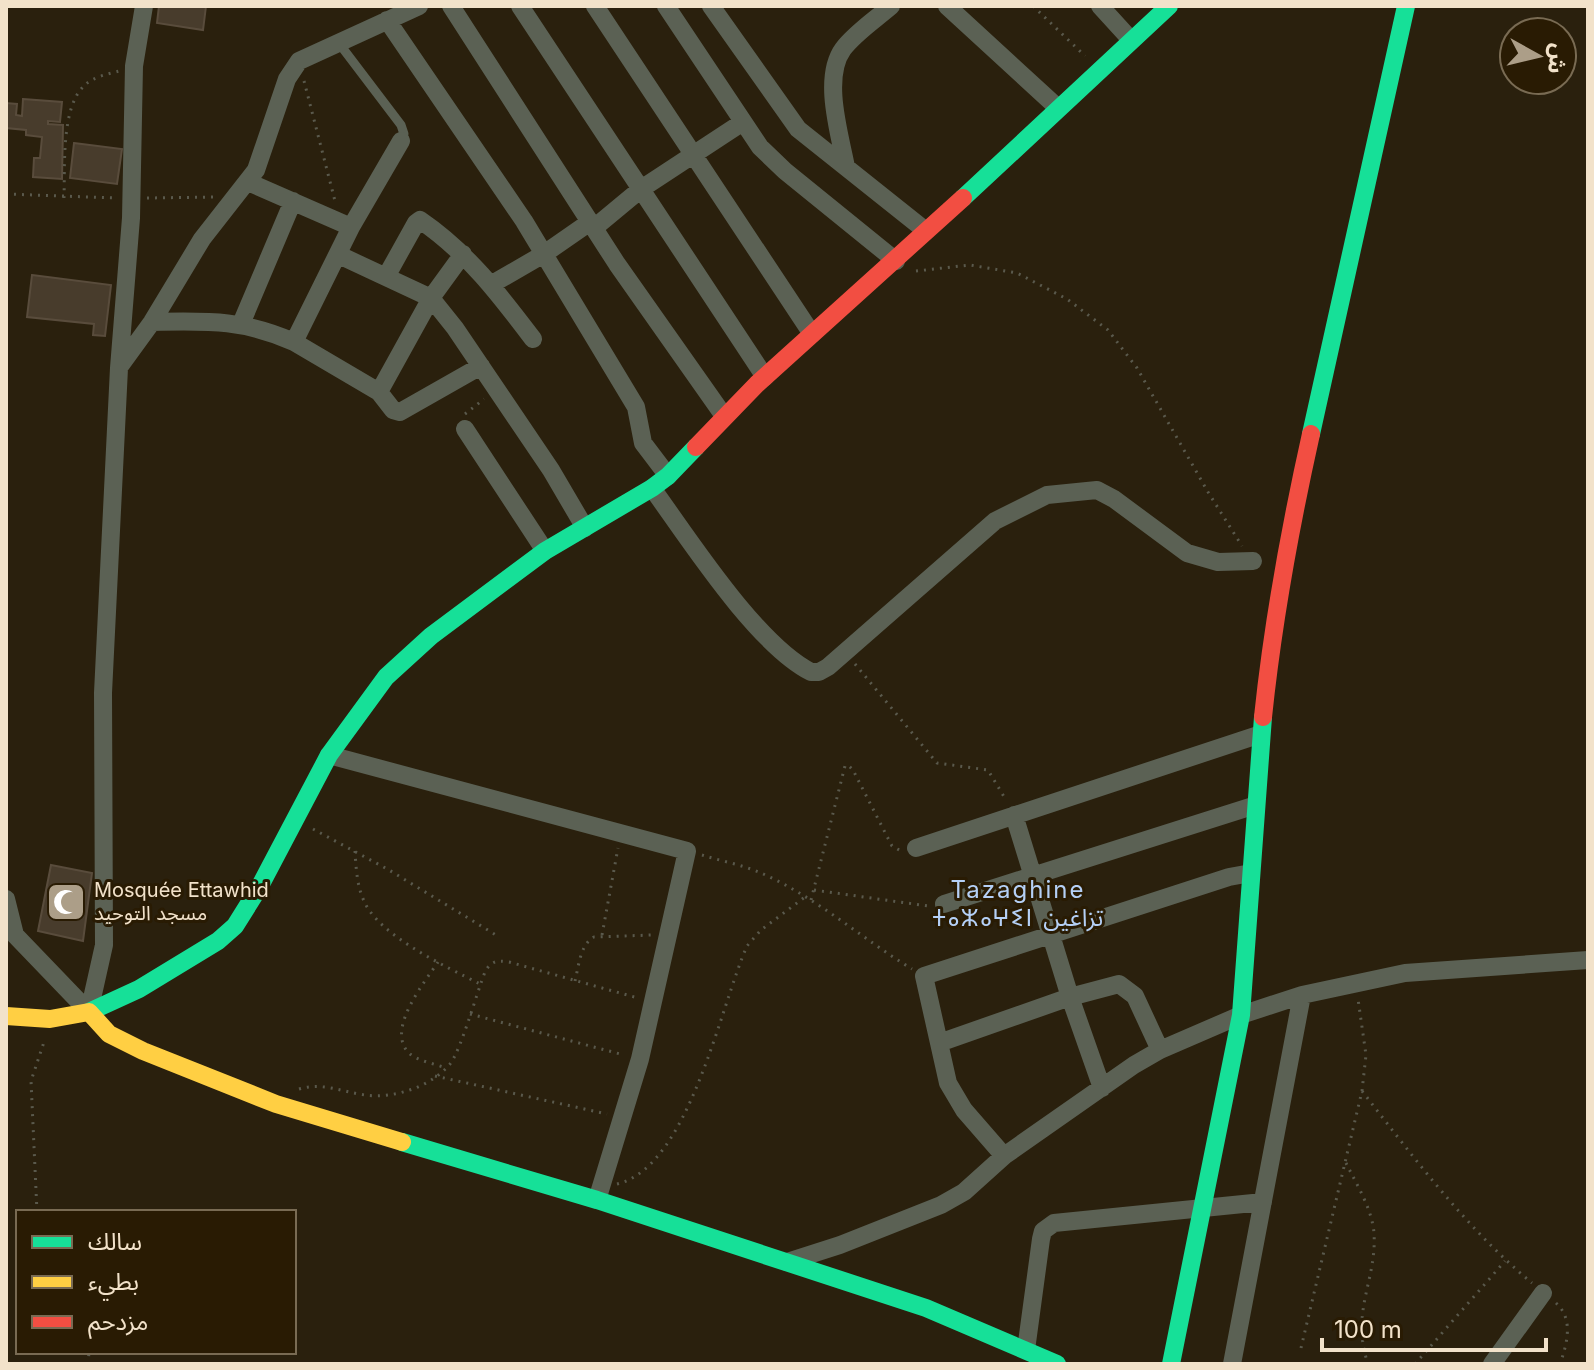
<svg xmlns="http://www.w3.org/2000/svg" width="1594" height="1370" viewBox="0 0 1594 1370" font-family="Inter,'Noto Sans Arabic','Noto Sans Tifinagh',sans-serif">
	<rect width="100%" height="100%" fill="#2a200d"/>
	<!-- building -->
	<path fill="#483c2c" stroke="#594c3c" stroke-width="2" d="M 159,6 L 206,6 L 203,30 L 157,23 Z
		M 23,99 L 62,102 L 60,122 L 48,121 L 48,124 L 63,125 L 62,179 L 33,177 L 34,158 L 40,158 L 42,137 L 26,135 L 26,130 L 6,128 L 6,103 L 17,104 L 16,115 L 22,116 Z
		M 74,143 L 122,149 L 117,184 L 70,178 Z
		M 32,275 L 111,285 L 105,336 L 93,335 L 94,324 L 27,317 Z
		M 51,865 L 92,873 L 83,941 L 38,931 Z"/>
	<g fill="none" stroke-linecap="round" stroke-linejoin="round">
		<!-- path -->
		<path stroke="#5a594c" stroke-width="3" stroke-dasharray="2 6" stroke-linecap="butt" d="M 1033,6 L 1085,56
			M 304,81 L 335,201
			M 6,194 L 116,198
			M 64,198 C 65,168 61,107 84,86 C 92,77 108,74 119,71
			M 147,198 L 216,197
			M 916,271 L 970,265 L 1017,273 L 1067,299 L 1108,330 L 1137,368 L 1208,492 L 1242,546
			M 465,414 L 484,399
			M 855,664 L 937,763 L 988,770 L 1006,800
			M 313,829 L 389,870 L 496,935
			M 355,851 C 356,868 357,886 364,901 C 379,936 447,967 480,984
			M 702,855 C 721,861 743,865 761,873 C 816,897 861,938 912,969
			M 814,890 L 928,906
			M 811,900 L 845,766 L 848,765 L 853,770 L 892,846 L 901,851
			M 602,935 L 618,848
			M 438,962 C 425,982 384,1031 410,1054 C 419,1061 435,1064 446,1068
			M 575,981 C 579,965 580,945 594,937 L 652,935
			M 470,1014 L 624,1055
			M 435,1076 L 607,1114
			M 299,1089 C 323,1082 342,1092 365,1095 C 393,1099 431,1087 450,1064 C 461,1050 477,992 485,972 C 491,961 497,960 509,962 L 638,998
			M 1362,1091 C 1414,1158 1467,1229 1532,1283
			M 1346,1163 C 1357,1185 1372,1209 1374,1233 C 1377,1281 1350,1311 1368,1364
			M 617,1184 C 689,1167 720,1007 747,946 L 761,930 L 805,897
			M 37,1212 L 31,1081 L 45,1039
			M 1556,1303 C 1574,1319 1567,1344 1560,1364
			M 1301,1348 L 1362,1091 L 1366,1055 L 1358,999
			M 88,1364 L 89,1352
			M 1415,1364 L 1505,1261"/>
		<!-- lane -->
		<path stroke="#5b6154" stroke-width="9" d="M 338,42 L 401,125 L 404,134 L 401,141"/>
		<!-- street -->
		<path stroke="#5b6154" stroke-width="18" d="M 451,6 L 617,264 L 724,416
			M 520,6 L 765,377
			M 595,6 L 812,334
			M 666,6 L 760,147 L 785,171 L 896,261
			M 711,6 L 798,129 L 926,231
			M 947,6 L 1058,108
			M 1100,6 L 1131,40
			M 387,20 L 524,221 L 636,407 L 643,443 L 668,476
			M 846,167 C 840,135 822,78 843,49 C 855,33 876,19 891,6
			M 248,182 L 351,227
			M 594,228 L 641,189 L 743,122
			M 339,255 L 431,298 L 455,328 L 551,470 L 585,528
			M 387,275 L 416,223 L 420,220 C 467,252 499,294 533,339
			M 492,284 L 544,254 L 590,222
			M 152,322 C 207,321 242,319 294,342 L 351,227 L 401,141
			M 241,324 L 293,201
			M 294,342 L 379,392 L 431,298 L 463,254
			M 120,366 L 152,322 L 202,239 L 256,170 L 287,79 L 299,61 L 419,6
			M 379,392 L 393,410 L 400,412 L 481,366
			M 465,429 L 545,551
			M 652,488 C 689,539 756,644 811,672 L 819,672 L 828,667 L 995,521 L 1047,495 L 1097,490 L 1114,499 L 1187,553 L 1218,562 L 1253,561
			M 329,755 L 687,851 L 640,1059 L 597,1200
			M 1014,815 L 1070,997 L 1102,1088
			M 916,848 L 1261,734
			M 6,899 L 15,935 L 89,1012
			M 944,904 L 1256,805
			M 89,1012 L 104,945 L 103,693 L 119,368 L 131,218 L 134,66 L 144,6
			M 939,1043 L 1070,997 L 1119,984 L 1135,996 L 1160,1050
			M 1004,1156 L 964,1110 L 948,1083 L 924,976 L 1229,877 L 1251,873
			M 787,1262 L 840,1245 L 941,1205 L 964,1192 L 1004,1156 L 1134,1065 L 1160,1050 L 1241,1015 L 1302,995 L 1405,973 L 1588,960
			M 1026,1350 L 1041,1239 L 1043,1231 L 1054,1223 L 1263,1202
			M 1232,1364 L 1302,995
			M 1492,1364 L 1543,1293"/>
		<!-- fast -->
		<path stroke="#16e098" stroke-width="18" d="M 963,198 L 1169,6
			M 1311,434 L 1406,6
			M 89,1012 L 139,989 L 218,941 L 235,926 L 260,886 L 329,755 L 386,677 L 431,636 L 545,551 L 652,488 L 668,476 L 696,447
			M 402,1142 L 597,1200 L 926,1308 L 1057,1364
			M 1171,1364 L 1241,1015 L 1263,717"/>
		<!-- slow -->
		<path stroke="#ffcf43" stroke-width="18" d="M 6,1016 L 50,1019 L 89,1012 L 109,1034 L 143,1051 L 276,1104 L 402,1142"/>
		<!-- jam -->
		<path stroke="#f24e42" stroke-width="18" d="M 696,447 L 757,384 L 963,198
			M 1263,717 C 1273,621 1290,528 1311,434"/>
	</g>
	<!-- icons -->
	<defs>
		<g id="mosque-square" transform="scale(2)"><rect x="-9" y="-9" width="18" height="18" rx="4" fill="#ac9e88" stroke="#291b03"/><path d="M3.5-4.9A6 6 0 1 0 3.5 4.9A5 5 0 1 1 3.5-4.9Z" fill="#fff"/></g>
	</defs>
	<g fill-rule="evenodd">
		<use href="#mosque-square" x="66" y="902"/>
	</g>
	<g text-anchor="middle" dominant-baseline="central" stroke-width="6" stroke-linejoin="round" paint-order="stroke">
		<!-- poi labels -->
		<g font-size="20" fill="#f2e2ca" stroke="#291b03" text-anchor="start">
			<text x="94" y="890">Mosquée Ettawhid<tspan x="94" dy="23">مسجد التوحيد</tspan></text>
		</g>
		<!-- quarter labels -->
		<g font-size="24" letter-spacing="2" fill="#b5d0f6" stroke="#291b03">
			<text x="1018" y="889">Tazaghine<tspan x="1018" dy="28">ⵜⴰⵣⴰⵖⵉⵏ تزاغين</tspan></text>
		</g>
	</g>
	<!-- border -->
	<rect width="1594" height="1370" fill="none" stroke="#f2e2ca" stroke-width="16"/>
	<!-- legend -->
	<rect x="16" y="1210" width="280" height="144" fill="#291b03" stroke="#796b53" stroke-width="2"/>
	<rect x="32" y="1236" width="40" height="12" fill="#16e098" stroke="#796b53" stroke-width="2"/>
	<text x="88" y="1250" font-size="24" fill="#f2e2ca">سالك</text>
	<rect x="32" y="1276" width="40" height="12" fill="#ffcf43" stroke="#796b53" stroke-width="2"/>
	<text x="88" y="1290" font-size="24" fill="#f2e2ca">بطيء</text>
	<rect x="32" y="1316" width="40" height="12" fill="#f24e42" stroke="#796b53" stroke-width="2"/>
	<text x="88" y="1330" font-size="24" fill="#f2e2ca">مزدحم</text>
	<!-- north arrow -->
	<g transform="translate(1538 56) rotate(98)"><circle r="38" fill="#291b03" stroke="#796b53" stroke-width="2"/>
	<path d="M0-6L14 30L0 20L-14 30Z" fill="#ac9e88"/>
	<text y="-12" font-size="22" font-weight="bold" text-anchor="middle" fill="#f2e2ca">ش</text>
	</g>
	<!-- scale -->
	<path d="M1322 1338v12h224v-12" fill="none" stroke="#f2e2ca" stroke-width="4"/>
	<text x="1334" y="1338" font-size="24" fill="#f2e2ca" stroke="#291b03" stroke-width="6" paint-order="stroke">100 m</text>
</svg>
